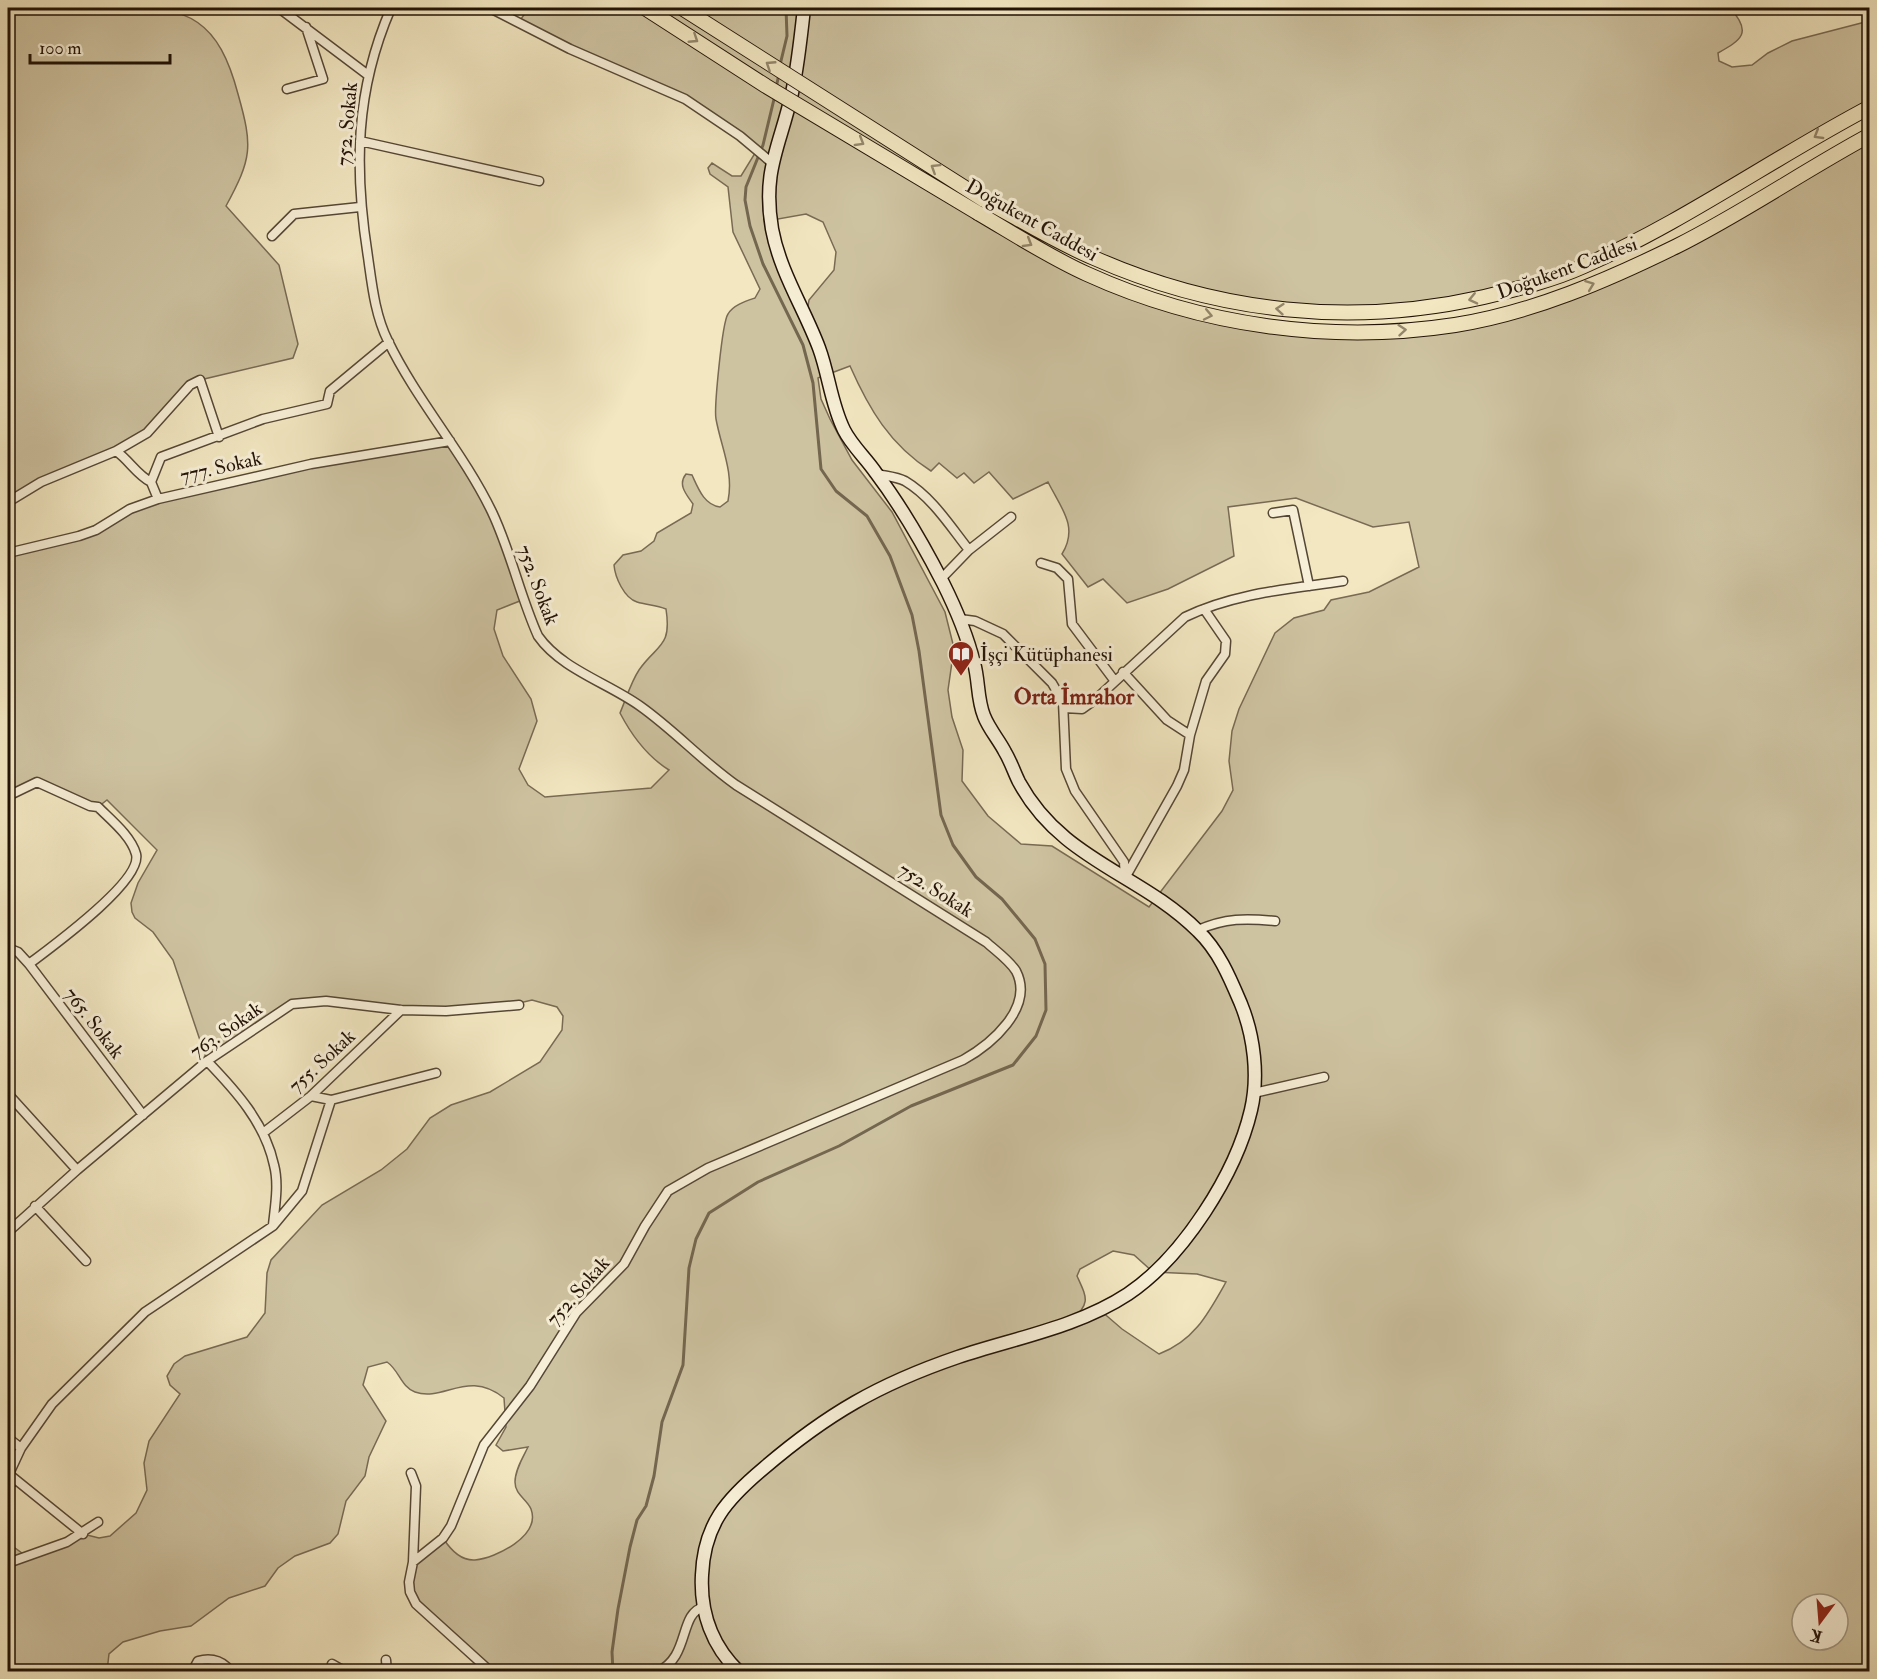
<svg xmlns="http://www.w3.org/2000/svg" width="1877" height="1679" viewBox="0 0 1877 1679" font-family="'IM FELL Double Pica',serif">
	<rect width="100%" height="100%" fill="#f2e7c1"/>
	<filter id="stains"><feTurbulence type="fractalNoise" baseFrequency=".00333" numOctaves="4"/><feColorMatrix values="0 0 0 0 .2 0 0 0 0 .09 0 0 0 0 .02 0 0 0 .5 -.17"/></filter>
	<radialGradient id="worn" r=".72"><stop offset=".6" stop-color="#630" stop-opacity="0"/><stop offset="1" stop-color="#630" stop-opacity=".3"/></radialGradient>
	<!-- green -->
	<path fill="#cec3a1" stroke="#786a54" stroke-width="1.5" fill-rule="evenodd" d="M 8,8 C 30,8 53,7 76,8 C 82,8 88,11 94,11 C 101,11 109,8 116,8 C 190,4 219,22 238,94 C 253,147 252,158 226,206 L 279,265 L 298,344 L 293,358 L 200,380 L 147,433 L 8,502 Z
		M 529,8 L 1730,8 C 1753,33 1741,40 1718,53 L 1719,61 L 1732,67 L 1752,65 L 1768,53 L 1792,41 L 1869,21 L 1869,107 L 1583,267 L 1452,304 L 1321,313 L 1146,278 L 971,192 L 963,204 L 1088,274 L 1255,325 L 1394,331 L 1523,309 L 1678,245 L 1869,135 L 1869,1671 L 491,1671 L 410,1592 L 413,1562 L 443,1538 C 450,1549 460,1561 475,1560 C 496,1558 541,1536 531,1509 C 527,1499 515,1495 515,1482 C 515,1470 523,1457 528,1447 L 503,1451 L 496,1445 L 506,1427 L 504,1398 C 468,1369 444,1402 415,1392 C 401,1387 399,1370 387,1362 L 368,1367 L 363,1385 L 386,1421 L 369,1457 L 365,1476 L 346,1501 L 338,1534 L 330,1543 L 295,1556 L 278,1568 L 265,1586 L 229,1598 L 191,1626 L 160,1631 L 123,1642 L 109,1654 L 107,1671 L 8,1671 L 8,1547 L 15,1548 L 26,1556 L 83,1534 L 99,1538 L 110,1536 L 136,1513 L 147,1490 L 144,1463 L 149,1441 L 180,1394 L 170,1385 L 167,1376 L 174,1364 L 185,1356 L 247,1337 L 265,1313 L 267,1273 L 271,1260 L 322,1205 L 381,1170 L 407,1149 L 430,1118 L 451,1105 L 490,1092 L 540,1062 L 562,1030 L 563,1016 L 557,1007 L 532,1000 L 494,1009 L 292,1004 L 207,1061 L 173,960 L 153,932 L 135,918 L 132,912 L 131,903 L 138,883 L 157,850 L 107,800 L 98,807 L 37,782 L 8,794 L 8,553 L 79,536 L 114,517 L 230,481 L 450,444 L 493,513 L 525,599 L 497,610 L 494,629 L 503,656 L 531,699 L 537,721 L 519,769 L 528,785 L 545,797 L 651,788 L 669,770 C 648,757 632,736 620,713 C 626,699 631,682 639,670 C 657,644 672,648 666,609 C 656,605 647,605 637,602 C 624,598 615,577 614,565 L 623,555 L 641,551 L 654,541 L 657,533 L 691,513 L 693,504 C 687,495 677,485 686,474 L 692,475 C 698,488 704,505 720,507 L 728,501 C 734,472 721,447 716,419 C 714,409 722,323 728,314 C 733,305 746,301 755,298 L 760,289 L 733,232 L 728,187 L 710,174 L 708,168 L 712,163 L 732,176 L 741,176 L 757,150 L 703,110 L 518,23 ZM 806,214 L 823,222 L 836,252 L 834,270 L 809,300 L 806,319 L 772,220 ZM 850,366 C 869,409 890,445 931,471 L 939,463 L 957,478 L 964,473 L 974,483 L 989,472 L 1013,499 L 1048,482 C 1061,508 1079,527 1062,554 L 1088,587 L 1103,579 L 1127,603 L 1168,589 L 1234,556 L 1228,507 L 1296,498 L 1373,527 L 1409,522 L 1419,567 L 1369,592 L 1331,600 L 1324,610 L 1294,618 L 1275,633 L 1239,709 L 1232,731 L 1229,761 L 1233,790 L 1222,811 L 1149,907 L 1052,846 L 1021,844 L 988,816 L 962,781 L 963,750 L 952,717 L 948,690 L 954,648 L 945,612 L 892,512 L 852,460 L 830,419 L 821,399 L 818,378 ZM 1113,1251 L 1134,1255 L 1153,1272 L 1197,1274 L 1226,1282 C 1208,1314 1194,1341 1159,1354 L 1122,1329 L 1100,1310 L 1071,1321 C 1091,1303 1087,1298 1077,1276 L 1080,1269 ZM 1802,1604 L 1838,1604 L 1838,1640 L 1802,1640 Z"/>
	<g fill="none" stroke-linecap="round" stroke-linejoin="round">
		<!-- stream -->
		<path stroke="#746750" stroke-width="3" d="M 780,65 L 787,36 L 786,8
			M 776,88 L 779,74
			M 613,1672 L 612,1652 L 618,1609 L 630,1547 L 637,1520 L 646,1506 L 654,1476 L 662,1422 L 683,1365 L 689,1268 L 696,1239 L 709,1213 L 758,1182 L 839,1146 L 911,1106 L 1013,1065 L 1036,1036 L 1046,1010 L 1045,964 L 1035,939 L 1002,899 L 976,877 L 953,845 L 941,815 L 919,651 L 912,615 L 890,556 L 867,516 L 836,491 L 821,469 L 813,383 L 803,345 L 763,264 L 750,226 L 745,200 L 746,187 L 763,145 L 775,95"/>
		<!-- street casing -->
		<g stroke="#554735" stroke-width="11">
			<path id="street" d="M 279,8 L 368,75
				M 391,8 C 355,91 354,168 368,257 C 372,285 375,315 388,341 C 417,401 463,452 492,512 C 511,552 520,596 538,636 C 561,669 608,683 640,706 C 674,730 702,761 736,785 L 986,942 C 996,951 1009,960 1016,971 C 1035,1008 990,1045 963,1060 L 708,1168 L 668,1191 L 645,1226 L 624,1264 L 576,1313 L 530,1386 L 484,1445 L 451,1526 L 443,1538 L 413,1562 L 409,1582 L 410,1592 L 416,1604 L 491,1672
				M 490,8 L 570,49 L 685,99 L 740,136 L 771,162
				M 287,89 L 323,79 L 306,27
				M 360,141 L 539,181
				M 272,236 L 294,214 L 360,207
				M 116,451 L 147,433 L 190,385 L 200,380 L 219,437
				M 877,474 C 886,476 897,477 905,481 C 932,497 950,526 969,550
				M 151,482 L 158,499
				M 8,502 L 41,482 L 116,451 C 129,460 137,475 151,482 L 161,457 L 263,419 L 327,404 L 330,391 L 389,342
				M 1273,513 L 1293,510 L 1309,586
				M 8,553 L 79,536 L 96,530 L 130,509 L 158,499 L 311,464 L 450,441
				M 1041,563 L 1057,568 L 1068,579 L 1072,624 L 1114,680
				M 941,579 L 969,550 L 1011,517
				M 960,619 L 975,621 L 1003,634 L 1052,683 L 1063,702 L 1066,769 L 1075,791 L 1124,862 L 1125,879
				M 1123,672 L 1167,720 L 1190,735
				M 1064,708 L 1082,709 L 1096,699 L 1185,617 C 1234,593 1290,589 1343,581
				M 8,796 L 37,782 L 90,806 L 98,807 C 111,820 131,836 136,854 C 143,881 50,948 29,964
				M 1125,878 L 1177,786 L 1184,770 L 1190,735 L 1206,681 L 1225,654 L 1226,641 L 1204,609
				M 1198,930 C 1225,918 1246,918 1275,921
				M 8,948 L 18,952 L 29,964 L 143,1115
				M 207,1061 C 236,1091 265,1123 274,1165 C 279,1184 275,1206 273,1225
				M 1254,1093 L 1324,1077
				M 8,1094 L 77,1170
				M 331,1100 L 436,1073
				M 263,1133 L 311,1096 L 401,1010
				M 35,1206 L 86,1261
				M 8,1232 L 77,1170 L 207,1061 L 292,1004 L 326,1001 L 401,1010 L 446,1011 L 519,1005
				M 8,1336 L 8,1335
				M 8,1438 L 21,1448
				M 411,1473 L 416,1486 L 413,1562
				M 10,1475 L 83,1534
				M 8,1476 L 21,1448 L 52,1404 L 145,1312 L 273,1226 L 302,1191 L 331,1100 L 311,1096
				M 8,1516 L 10,1475
				M 8,1563 L 67,1542 L 98,1522
				M 386,1660 L 387,1672
				M 332,1664 L 346,1672
				M 192,1672 L 198,1661 C 209,1658 218,1659 227,1667
				M 657,1672 C 691,1657 678,1613 704,1607"/>
		</g>
		<!-- secondary casing -->
		<g stroke="#211206" stroke-width="15">
			<path id="secondary" d="M 739,1672 C 712,1646 700,1612 702,1575 C 704,1524 727,1499 764,1468 C 827,1414 879,1384 958,1357 C 1015,1338 1078,1327 1128,1294 C 1183,1257 1236,1174 1251,1110 C 1259,1076 1254,1036 1241,1004 C 1230,978 1219,951 1198,931 C 1140,873 1062,861 1019,782 C 1014,772 1011,762 1005,752 C 999,740 989,729 984,716 C 977,699 979,680 974,663 C 967,635 956,609 943,583 C 924,546 901,506 876,473 C 866,458 852,446 844,430 C 831,404 829,375 819,348 C 804,308 780,272 772,229 C 762,170 780,147 792,93 C 798,65 801,36 804,8"/>
		</g>
		<!-- primary casing -->
		<g stroke="#211206" stroke-width="16">
			<path id="primary" d="M 984,200 C 1021,220 1056,242 1094,258 C 1218,313 1352,327 1484,297 C 1517,289 1553,280 1584,266 C 1684,222 1773,158 1870,107
				M 978,213 C 1014,234 1049,257 1087,274 C 1201,326 1331,344 1455,325 C 1532,313 1608,280 1677,246 C 1743,213 1805,170 1870,135"/>
		</g>
		<!-- street -->
		<use href="#street" stroke="#f7efd7" stroke-width="8"/>
		<!-- secondary -->
		<use href="#secondary" stroke="#f7efd7" stroke-width="12"/>
		<!-- primary -->
		<use href="#primary" stroke="#f2e7c1" stroke-width="14"/>
		<!-- primary-bridge casing -->
		<g stroke="#211206" stroke-width="16" stroke-linecap="butt">
			<path id="primary-bridge" d="M 645,8 L 766,86 L 978,213
				M 682,8 L 984,200"/>
		</g>
		<!-- primary-bridge -->
		<use href="#primary-bridge" stroke="#f2e7c1" stroke-width="14"/>
	</g>
	<!-- one-way arrows -->
	<defs><path id="oneway-chevron" d="M-2-3.5L2.5 0L-2 3.5" fill="none" stroke-width="1.6" stroke-linecap="round" stroke-linejoin="round" transform="scale(1.5)"/></defs>
	<g stroke="#94876d">
		<use href="#oneway-chevron" transform="translate(694 39) rotate(33)"/>
		<use href="#oneway-chevron" transform="translate(770 65) rotate(-147)"/>
		<use href="#oneway-chevron" transform="translate(1818 135) rotate(149)"/>
		<use href="#oneway-chevron" transform="translate(860 142) rotate(31)"/>
		<use href="#oneway-chevron" transform="translate(935 168) rotate(-148)"/>
		<use href="#oneway-chevron" transform="translate(1028 243) rotate(31)"/>
		<use href="#oneway-chevron" transform="translate(1590 285) rotate(-21)"/>
		<use href="#oneway-chevron" transform="translate(1473 299) rotate(167)"/>
		<use href="#oneway-chevron" transform="translate(1280 309) rotate(-175)"/>
		<use href="#oneway-chevron" transform="translate(1208 315) rotate(12)"/>
		<use href="#oneway-chevron" transform="translate(1402 330) rotate(-5)"/>
	</g>
	<!-- icons -->
	<defs>
		<g id="library-pin" transform="scale(1.35)"><path d="M0 17L-7.5 6A9.5 9.5 0 1 1 7.5 6Z" fill="#8f2418" stroke="#f7efd7"/><path d="M-6-4Q-3-5.5-.7-3.5V5Q-3 3-6 4ZM6-4Q3-5.5 .7-3.5V5Q3 3 6 4Z" fill="#fff"/></g>
	</defs>
	<g fill-rule="evenodd">
		<use href="#library-pin" x="961" y="654"/>
	</g>
	<g text-anchor="middle" dominant-baseline="central" stroke-width="6" stroke-linejoin="round" paint-order="stroke">
		<!-- street labels -->
		<g font-size="20" fill="#211206" stroke="#f7efd7">
			<text transform="translate(347 124) rotate(-85)">752. Sokak</text>
			<text transform="translate(1032 220) rotate(29)">Doğukent Caddesi</text>
			<text transform="translate(1567 268) rotate(-20)">Doğukent Caddesi</text>
			<text transform="translate(221 467) rotate(-13)">777. Sokak</text>
			<text transform="translate(538 585) rotate(69)">752. Sokak</text>
			<text transform="translate(936 890) rotate(32)">752. Sokak</text>
			<text transform="translate(94 1023) rotate(52)">765. Sokak</text>
			<text transform="translate(226 1030) rotate(-35)">763. Sokak</text>
			<text transform="translate(322 1061) rotate(-43)">755. Sokak</text>
			<text transform="translate(578 1291) rotate(-49)">752. Sokak</text>
		</g>
		<!-- poi labels -->
		<g font-size="20" fill="#211206" stroke="#f7efd7" text-anchor="start">
			<text x="980" y="654">İşçi Kütüphanesi</text>
		</g>
		<!-- quarter labels -->
		<g font-size="22" font-weight="bold" fill="#7a1f14" stroke="#f7efd7">
			<text x="1074" y="697">Orta İmrahor</text>
		</g>
	</g>
	<!-- margin -->
	<rect width="1877" height="1679" fill="none" stroke="#f2e7c1" stroke-width="30"/>
	<rect x="9" y="9" width="1859" height="1661" fill="none" stroke="#211206" stroke-width="3"/>
	<rect x="15" y="15" width="1847" height="1649" fill="none" stroke="#211206" stroke-width="1.5"/>
	<!-- north arrow -->
	<g transform="translate(1820 1622) rotate(196)"><circle r="28" fill="#f7efd7" stroke="#a19783" stroke-width="1.5"/>
	<path d="M0-4.5L10 22L0 15L-10 22Z" fill="#8f2418"/>
	<text y="-9" font-size="16" font-weight="bold" text-anchor="middle" fill="#211206">K</text>
	</g>
	<!-- scale -->
	<path d="M30 54v9h140v-9" fill="none" stroke="#211206" stroke-width="3"/>
	<text x="39" y="54" font-size="18" fill="#211206" stroke="#f7efd7" stroke-width="4.5" paint-order="stroke">100 m</text>
	<rect width="100%" height="100%" filter="url(#stains)"/>
	<rect width="100%" height="100%" fill="url(#worn)"/>
</svg>
